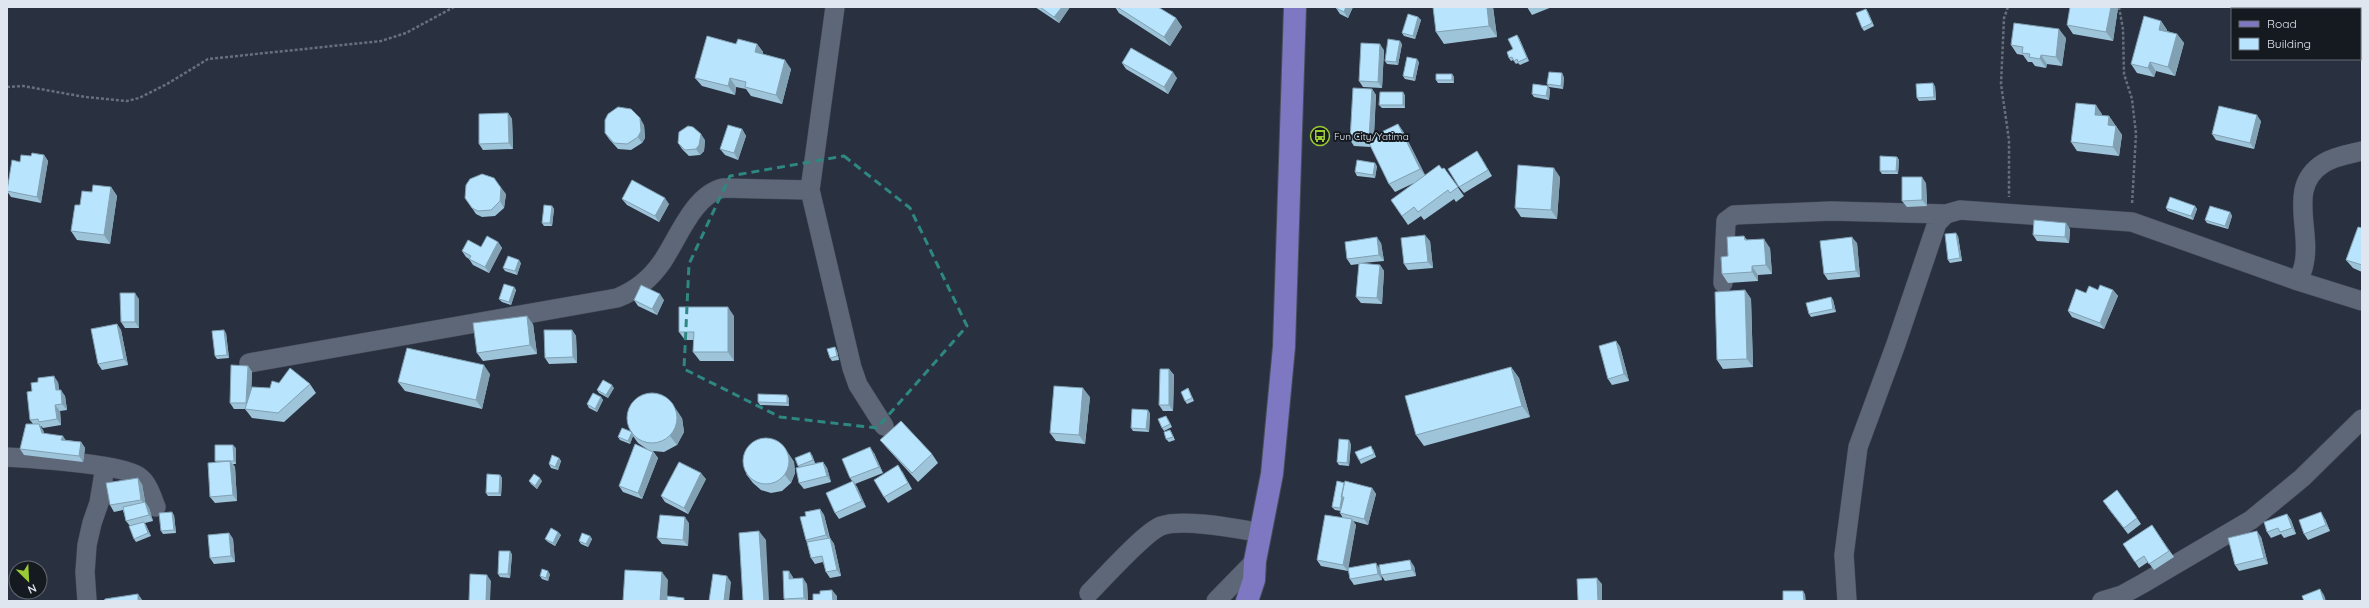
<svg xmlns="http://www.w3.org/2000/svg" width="2369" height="608" viewBox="0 0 2369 608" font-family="Quicksand,sans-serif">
	<rect width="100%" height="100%" fill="#293140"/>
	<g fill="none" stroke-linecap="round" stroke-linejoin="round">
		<!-- minor casing -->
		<g stroke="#474e5a" stroke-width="20">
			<path id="minor" d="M 835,7 L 810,190 L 852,368 L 858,385 L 884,426
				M 2298,281 C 2300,276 2303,270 2304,264 C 2312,230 2286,186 2324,163 C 2335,156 2350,154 2362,151
				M 1723,283 L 1726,221 L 1734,215 L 1831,211 L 1946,214
				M 249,363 L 617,298 C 635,291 651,278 662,262 C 678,239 693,195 723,188 L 810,190
				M 7,457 C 34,459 118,463 138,476 C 148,482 152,497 156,507
				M 1089,593 C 1103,579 1145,532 1161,526 C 1183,518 1238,529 1262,533
				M 87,601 L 85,572 L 87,545 L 92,523 L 99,503 L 105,467
				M 1216,601 L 1255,561
				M 1847,601 L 1844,555 L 1858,447 L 1896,344 L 1937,223 L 1946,214 L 1960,210 L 2132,222 L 2298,281 L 2362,301
				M 2102,601 L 2122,595 L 2142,584 L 2251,520 L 2302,478 L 2362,419"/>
		</g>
		<!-- major casing -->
		<g stroke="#474e5a" stroke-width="24">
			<path id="major" d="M 1247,601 L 1254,580 L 1255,561 L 1272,474 L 1284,347 L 1295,7"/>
		</g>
		<!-- path -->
		<path stroke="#676f7c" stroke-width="2.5" stroke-dasharray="3 2" stroke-linecap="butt" d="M 2008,7 L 2004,18 L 2001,84 L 2009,140 L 2009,197
			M 2119,7 L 2123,29 L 2124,74 L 2132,99 L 2136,134 L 2132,205
			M 7,87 L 23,86 L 85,97 L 127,101 L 139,98 L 167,84 L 208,59 L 381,41 L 406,33 L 454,7"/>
		<!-- minor -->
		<use href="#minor" stroke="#5e6778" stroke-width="19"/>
		<!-- major -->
		<use href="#major" stroke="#7e77c2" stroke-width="22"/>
	</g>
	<!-- wall -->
	<path fill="#9ec4da" d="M 1035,7 L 1070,7 L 1059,23 Z
		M 1115,7 L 1158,7 L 1176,18 L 1182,27 L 1170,46 L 1119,13 Z
		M 1353,7 L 1348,18 L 1340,14 L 1336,8 Z
		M 1493,7 L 1497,37 L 1444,44 L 1436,32 Z
		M 1527,7 L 1552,7 L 1532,15 Z
		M 2118,8 L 2113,41 L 2073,34 L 2067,25 Z
		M 1866,9 L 1868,12 L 1874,26 L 1864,31 L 1862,28 Z
		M 1418,17 L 1421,20 L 1415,39 L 1404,36 L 1402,33 Z
		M 2161,21 L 2167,30 L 2167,31 L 2177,34 L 2184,43 L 2175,76 L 2156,71 L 2154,77 L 2137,73 L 2131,64 Z
		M 1517,35 L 1519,38 L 1529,61 L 1520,65 L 1518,63 L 1516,64 L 1513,60 L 1511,61 L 1509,58 Z
		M 2066,38 L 2062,66 L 2047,64 L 2046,68 L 2035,66 L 2032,62 L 2028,62 L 2023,55 L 2017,54 L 2011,45 Z
		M 736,44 L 757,44 L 763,52 L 763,54 L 791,69 L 782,104 L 751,96 L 746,89 L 736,87 L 735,95 L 702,86 L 695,78 Z
		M 1402,44 L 1398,65 L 1387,64 L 1385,61 Z
		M 1384,50 L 1382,88 L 1363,87 L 1359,81 Z
		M 1419,62 L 1415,81 L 1405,79 L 1403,76 Z
		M 1122,63 L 1177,78 L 1168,94 L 1126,69 Z
		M 1452,74 L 1454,77 L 1454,83 L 1438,83 L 1436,80 Z
		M 1564,77 L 1563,89 L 1549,87 L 1547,84 Z
		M 1935,86 L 1936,100 L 1919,101 L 1917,98 Z
		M 1372,89 L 1376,95 L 1374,136 L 1398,124 L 1404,133 L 1425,175 L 1442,169 L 1444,168 L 1464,196 L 1456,202 L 1454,199 L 1424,220 L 1421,216 L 1408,225 L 1391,200 L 1414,183 L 1395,192 L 1389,184 L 1371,147 L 1354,146 L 1350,140 Z
		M 1550,89 L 1549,100 L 1534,97 L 1532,94 Z
		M 1405,95 L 1405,108 L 1382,108 L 1379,105 Z
		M 508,113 L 512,119 L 513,149 L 483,150 L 479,144 Z
		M 2102,114 L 2102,116 L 2109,116 L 2122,135 L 2119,156 L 2077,151 L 2071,142 Z
		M 2261,121 L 2254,149 L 2216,140 L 2212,134 Z
		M 644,125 L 645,138 L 642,143 L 631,150 L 618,149 L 609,139 L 605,133 Z
		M 742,129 L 746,136 L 738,160 L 725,155 L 720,149 Z
		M 705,140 L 704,151 L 700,155 L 689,156 L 682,149 L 678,143 Z
		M 44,155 L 48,161 L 41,203 L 11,197 L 7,191 L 20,162 L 31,156 Z
		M 1481,157 L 1492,176 L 1464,193 L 1459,187 Z
		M 1897,157 L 1899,160 L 1898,174 L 1882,174 L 1880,171 Z
		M 1377,166 L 1375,178 L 1357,176 L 1355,172 Z
		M 1560,177 L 1557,219 L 1521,217 L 1515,208 Z
		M 1926,183 L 1927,206 L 1907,207 L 1902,201 Z
		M 111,187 L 117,196 L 110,244 L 77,240 L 71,231 L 80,205 Z
		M 506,194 L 504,208 L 495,216 L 482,217 L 476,214 L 472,208 Z
		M 622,199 L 669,204 L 659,222 L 627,205 Z
		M 552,206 L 554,209 L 552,226 L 544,226 L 542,223 Z
		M 2195,206 L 2197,209 L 2193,220 L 2168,211 L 2166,208 Z
		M 2230,212 L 2232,216 L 2228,229 L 2207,223 L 2205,220 Z
		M 2362,228 L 2362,272 L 2353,268 L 2346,260 Z
		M 2070,229 L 2069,243 L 2037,241 L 2033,235 Z
		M 1744,236 L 1747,240 L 1770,248 L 1772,274 L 1758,275 L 1758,281 L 1728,283 L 1722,274 L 1728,256 Z
		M 1958,236 L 1962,261 L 1950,263 L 1948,260 Z
		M 1430,241 L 1433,268 L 1408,270 L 1404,264 Z
		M 498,242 L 502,248 L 489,273 L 473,265 L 469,259 L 466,257 L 462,251 L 481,247 Z
		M 1381,243 L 1384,261 L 1362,263 L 1380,265 L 1384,271 L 1382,304 L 1361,303 L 1356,297 L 1359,264 L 1351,265 L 1347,259 Z
		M 1857,243 L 1860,277 L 1828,280 L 1824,274 Z
		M 521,263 L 517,275 L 505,271 L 503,268 Z
		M 514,287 L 516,290 L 511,305 L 502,302 L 499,299 Z
		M 1745,290 L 1751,299 L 1753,367 L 1723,369 L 1717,360 Z
		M 2098,290 L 2113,290 L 2118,296 L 2104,329 L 2072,317 L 2068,311 L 2086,293 Z
		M 1831,297 L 1833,300 L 1836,312 L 1811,317 L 1809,314 Z
		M 139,299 L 139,328 L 125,328 L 121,322 Z
		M 634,300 L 664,300 L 657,315 L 638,306 Z
		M 734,316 L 734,361 L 700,361 L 693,352 L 694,340 L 685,340 L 679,332 Z
		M 117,324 L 121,330 L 128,365 L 102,370 L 98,364 Z
		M 533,324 L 537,354 L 483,361 L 477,353 Z
		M 572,330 L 576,336 L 577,363 L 549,364 L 545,358 Z
		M 226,333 L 229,358 L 217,359 L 215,356 Z
		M 1616,341 L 1620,347 L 1629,381 L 1612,385 L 1608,379 Z
		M 835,347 L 837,351 L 839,360 L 832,361 L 830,358 Z
		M 248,366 L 252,372 L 251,388 L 270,388 L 279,383 L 310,384 L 316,393 L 284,422 L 252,418 L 245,409 L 234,409 L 230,403 Z
		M 1511,367 L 1519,378 L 1530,417 L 1424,446 L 1416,435 Z
		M 1169,369 L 1174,375 L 1173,411 L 1163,411 L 1159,405 Z
		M 490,374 L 482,409 L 405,391 L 398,382 Z
		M 58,382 L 59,390 L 65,396 L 67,410 L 60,411 L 61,425 L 43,428 L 41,426 L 40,426 L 43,430 L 44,433 L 66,440 L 81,442 L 85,448 L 83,462 L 24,455 L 20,449 L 33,424 L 30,420 L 32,391 Z
		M 614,388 L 608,398 L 599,393 L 597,390 Z
		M 1188,388 L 1190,392 L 1194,401 L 1187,404 L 1185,401 Z
		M 601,397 L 603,400 L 597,412 L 589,408 L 587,404 Z
		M 1090,397 L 1085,444 L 1056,441 L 1050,433 Z
		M 789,398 L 789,406 L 760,405 L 758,402 Z
		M 1150,413 L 1149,432 L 1133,431 L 1131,428 Z
		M 682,418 L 684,432 L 677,445 L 664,452 L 653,451 L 658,458 L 642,499 L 623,492 L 619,486 L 647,449 L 638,443 L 633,436 L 630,444 L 620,440 L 618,437 L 631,432 Z
		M 1168,419 L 1172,427 L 1164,431 L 1162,428 Z
		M 1170,430 L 1172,433 L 1175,440 L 1169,442 L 1166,439 Z
		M 880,440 L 932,454 L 938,463 L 918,482 L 887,448 Z
		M 1351,444 L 1349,466 L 1339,465 L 1337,462 Z
		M 236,448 L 236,464 L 233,464 L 235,467 L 237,501 L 215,503 L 210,497 L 216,462 L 215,461 Z
		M 1373,449 L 1376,457 L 1361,464 L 1359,460 Z
		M 788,453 L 794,462 L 795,473 L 791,483 L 782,491 L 771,493 L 761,490 L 753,483 L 746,474 Z
		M 874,453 L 883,473 L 855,484 L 857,487 L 866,507 L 839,519 L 835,513 L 852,481 L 850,478 Z
		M 812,455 L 815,463 L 823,462 L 827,468 L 831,482 L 804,489 L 799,483 L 799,467 L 798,466 Z
		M 559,458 L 561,461 L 558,470 L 551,468 L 549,464 Z
		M 902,471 L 912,489 L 888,503 L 884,497 Z
		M 500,475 L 502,478 L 501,496 L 488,496 L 486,493 Z
		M 706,479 L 688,514 L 665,502 L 661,496 Z
		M 529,481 L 542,481 L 537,489 L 531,484 Z
		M 1337,481 L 1372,488 L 1376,494 L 1368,525 L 1353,521 L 1356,525 L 1348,568 L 1380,569 L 1414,566 L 1416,576 L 1385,581 L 1381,575 L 1382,580 L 1354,585 L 1350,579 L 1348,569 L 1348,571 L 1321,566 L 1317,560 L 1343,518 L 1340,513 L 1341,511 L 1335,510 L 1332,507 Z
		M 142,484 L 145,502 L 149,508 L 153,521 L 145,523 L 151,536 L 136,542 L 134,539 L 130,526 L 126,521 L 123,510 L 114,512 L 110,505 Z
		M 2107,507 L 2137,518 L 2141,524 L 2128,534 Z
		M 820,509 L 824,515 L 830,538 L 834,544 L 841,576 L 830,578 L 826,572 L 823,562 L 815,564 L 811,558 L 807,543 L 806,540 L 806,516 Z
		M 2287,514 L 2291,520 L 2296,534 L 2284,538 L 2281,534 L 2271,538 L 2267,532 Z
		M 174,515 L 176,533 L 163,534 L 161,531 Z
		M 2325,519 L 2330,531 L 2308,540 L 2304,534 Z
		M 689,523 L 688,546 L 662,544 L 657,538 Z
		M 2152,525 L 2174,557 L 2154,570 L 2148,562 L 2139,568 L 2123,544 Z
		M 558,532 L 561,535 L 555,546 L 548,542 L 545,539 Z
		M 229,533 L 233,539 L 235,562 L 214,564 L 210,558 Z
		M 590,536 L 592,539 L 588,547 L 581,544 L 579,541 Z
		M 2261,537 L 2268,564 L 2239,571 L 2235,565 Z
		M 512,554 L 510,578 L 500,577 L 498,574 Z
		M 550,574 L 548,581 L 542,579 L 540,576 Z
		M 793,577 L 793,579 L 807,584 L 808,601 L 786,601 L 784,599 Z"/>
	<!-- shaded-wall -->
	<path fill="#81a0b2" d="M 1062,7 L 1070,7 L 1059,23 L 1054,17 Z
		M 1346,7 L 1353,7 L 1348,18 L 1344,12 Z
		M 1487,7 L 1493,7 L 1497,37 L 1489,26 Z
		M 2111,7 L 2118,7 L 2118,8 L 2113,41 L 2106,32 Z
		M 2309,7 L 2314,7 L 2314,9 L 2309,9 Z
		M 2356,7 L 2360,7 L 2360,12 L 2360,9 L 2356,9 Z
		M 1866,9 L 1868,12 L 1874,26 L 1872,23 Z
		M 1418,17 L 1421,20 L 1415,39 L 1413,36 Z
		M 1176,18 L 1182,27 L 1170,46 L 1164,37 Z
		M 2161,21 L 2167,30 L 2165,38 L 2159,30 Z
		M 2059,29 L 2066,38 L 2062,66 L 2056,57 Z
		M 2177,34 L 2184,43 L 2175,76 L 2168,67 Z
		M 1517,35 L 1519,38 L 1529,61 L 1527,58 Z
		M 1400,41 L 1402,44 L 1398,65 L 1396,62 Z
		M 757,44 L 763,52 L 761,61 L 755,52 Z
		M 1380,44 L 1384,50 L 1382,88 L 1378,82 Z
		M 2041,55 L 2047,64 L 2046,68 L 2040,59 Z
		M 1417,59 L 1419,62 L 1415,81 L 1413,78 Z
		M 785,60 L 791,69 L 782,104 L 776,95 Z
		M 2150,62 L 2156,71 L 2154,77 L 2148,68 Z
		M 1173,72 L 1177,78 L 1168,94 L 1164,87 Z
		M 1562,73 L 1564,77 L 1563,89 L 1561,86 Z
		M 1452,74 L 1454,77 L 1454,83 L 1452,80 Z
		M 730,78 L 736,87 L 735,95 L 728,86 Z
		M 1933,83 L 1935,86 L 1936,100 L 1934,97 Z
		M 1548,86 L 1550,89 L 1549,100 L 1546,96 Z
		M 1372,89 L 1376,95 L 1373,147 L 1369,141 Z
		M 1403,92 L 1405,95 L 1405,108 L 1403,105 Z
		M 2096,105 L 2102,114 L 2101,124 L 2095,115 Z
		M 508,113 L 512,119 L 513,149 L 509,143 Z
		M 2257,115 L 2261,121 L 2254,149 L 2250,143 Z
		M 2109,116 L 2115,125 L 2114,134 L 2108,125 Z
		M 640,118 L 644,125 L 645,138 L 642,143 L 638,137 Z
		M 1398,124 L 1404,133 L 1426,177 L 1420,169 Z
		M 2116,126 L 2122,135 L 2119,156 L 2113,147 Z
		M 742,129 L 746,136 L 738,160 L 734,153 Z
		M 701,134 L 705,140 L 704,151 L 700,155 L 696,149 Z
		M 44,155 L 48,161 L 41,203 L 37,197 Z
		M 1897,157 L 1899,160 L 1898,174 L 1896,171 Z
		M 1375,163 L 1377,166 L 1375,178 L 1373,175 Z
		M 1554,168 L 1560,177 L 1557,219 L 1551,210 Z
		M 1922,177 L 1926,183 L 1927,206 L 1922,200 Z
		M 494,178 L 506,194 L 504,208 L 500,201 Z
		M 111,187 L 117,196 L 110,244 L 104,235 Z
		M 665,198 L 669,204 L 659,222 L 655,216 Z
		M 552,206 L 554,209 L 552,226 L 550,223 Z
		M 2195,206 L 2197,209 L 2193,220 L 2191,216 Z
		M 2230,212 L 2232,216 L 2228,229 L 2225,226 Z
		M 2066,223 L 2070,229 L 2069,243 L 2065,237 Z
		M 1956,233 L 1958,236 L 1962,261 L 1960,258 Z
		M 1425,235 L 1430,241 L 1433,268 L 1428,262 Z
		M 1377,237 L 1381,243 L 1384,261 L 1379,255 Z
		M 1852,237 L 1857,243 L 1860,277 L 1856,271 Z
		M 1764,239 L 1770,248 L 1772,274 L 1766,265 Z
		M 498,242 L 502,248 L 489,273 L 485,267 Z
		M 519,260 L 521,263 L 517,275 L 515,271 Z
		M 1380,265 L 1384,271 L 1382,304 L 1377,298 Z
		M 1752,266 L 1758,275 L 1758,281 L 1752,272 Z
		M 514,287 L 516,290 L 511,305 L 509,302 Z
		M 1745,290 L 1751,299 L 1753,367 L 1747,359 Z
		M 2113,290 L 2118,296 L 2104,329 L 2100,323 Z
		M 135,293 L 139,299 L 139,328 L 135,322 Z
		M 660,294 L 664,300 L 657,315 L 652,309 Z
		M 1831,297 L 1833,300 L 1836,312 L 1833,309 Z
		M 728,307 L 734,316 L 734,361 L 728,352 Z
		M 527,316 L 533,324 L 537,354 L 530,345 Z
		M 117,324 L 121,330 L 128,365 L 124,359 Z
		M 224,330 L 226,333 L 229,358 L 227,355 Z
		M 572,330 L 576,336 L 577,363 L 573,357 Z
		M 1616,341 L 1620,347 L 1629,381 L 1624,374 Z
		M 835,347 L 837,351 L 839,360 L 837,356 Z
		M 484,365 L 490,374 L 482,409 L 476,400 Z
		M 248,366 L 252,372 L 251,409 L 246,403 Z
		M 1511,367 L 1519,378 L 1530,417 L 1522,406 Z
		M 1169,369 L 1174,375 L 1173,411 L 1169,405 Z
		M 54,376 L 58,382 L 60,396 L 56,390 Z
		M 612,385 L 614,388 L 608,398 L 606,395 Z
		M 1083,388 L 1090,397 L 1085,444 L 1079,435 Z
		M 61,390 L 65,396 L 67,410 L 62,404 Z
		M 787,395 L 789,398 L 789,406 L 787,403 Z
		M 601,397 L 603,400 L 597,412 L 595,409 Z
		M 55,405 L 60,411 L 61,425 L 57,419 Z
		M 676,409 L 682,418 L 684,432 L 677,445 L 670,436 Z
		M 1148,410 L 1150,413 L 1149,432 L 1146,429 Z
		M 39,424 L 43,430 L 46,439 L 42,433 Z
		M 632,432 L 633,436 L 630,444 L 628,441 Z
		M 63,436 L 67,442 L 61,440 Z
		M 1349,440 L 1351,444 L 1349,466 L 1347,463 Z
		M 81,442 L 85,448 L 83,462 L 79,456 Z
		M 782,444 L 794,462 L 795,473 L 791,483 L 785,475 Z
		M 233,445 L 236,448 L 236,464 L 234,461 Z
		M 870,447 L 874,453 L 883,473 L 879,467 Z
		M 653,452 L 658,458 L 642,499 L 638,493 Z
		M 810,452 L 812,455 L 815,463 L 813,460 Z
		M 559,458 L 561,461 L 558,470 L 555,467 Z
		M 230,461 L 235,467 L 237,501 L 233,495 Z
		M 823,462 L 827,468 L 831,482 L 827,476 Z
		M 701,473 L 706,479 L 688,514 L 684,508 Z
		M 500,475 L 502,478 L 501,496 L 499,493 Z
		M 138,478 L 142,484 L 146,506 L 141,500 Z
		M 540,478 L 542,481 L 537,489 L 535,486 Z
		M 853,481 L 857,487 L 866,507 L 862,501 Z
		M 1372,488 L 1376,494 L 1368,525 L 1364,519 Z
		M 1342,497 L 1344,500 L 1342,511 L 1340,508 Z
		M 145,502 L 149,508 L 153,521 L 149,515 Z
		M 820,509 L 824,515 L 830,541 L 826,535 Z
		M 172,512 L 174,515 L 176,533 L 174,530 Z
		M 2321,512 L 2325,519 L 2330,531 L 2326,525 Z
		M 2287,514 L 2291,520 L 2296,534 L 2292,528 Z
		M 685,517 L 689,523 L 688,546 L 683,540 Z
		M 1352,519 L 1356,525 L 1348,571 L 1343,565 Z
		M 144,522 L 146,525 L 151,536 L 148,533 Z
		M 759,531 L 766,540 L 769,601 L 764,601 Z
		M 2257,531 L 2261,537 L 2268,564 L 2264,558 Z
		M 558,532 L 561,535 L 555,546 L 553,543 Z
		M 229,533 L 233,539 L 235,562 L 231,556 Z
		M 590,536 L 592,539 L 588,547 L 586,544 Z
		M 830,538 L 834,544 L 841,576 L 837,570 Z
		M 510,551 L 512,554 L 510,578 L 508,574 Z
		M 1410,560 L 1414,566 L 1416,576 L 1412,570 Z
		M 1376,563 L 1380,569 L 1382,580 L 1378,574 Z
		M 548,571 L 550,574 L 548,581 L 546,578 Z
		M 789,571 L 793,577 L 793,585 L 789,579 Z
		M 662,572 L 668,580 L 667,601 L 660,601 Z
		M 487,575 L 491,581 L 490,601 L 486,601 Z
		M 727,576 L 731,582 L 729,601 L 724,601 Z
		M 803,578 L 807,584 L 808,601 L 807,601 L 804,598 Z
		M 1597,578 L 1602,584 L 1602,601 L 1598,601 Z
		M 2320,589 L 2324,595 L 2326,601 L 2324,601 Z
		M 832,590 L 837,596 L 837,601 L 833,601 Z
		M 1803,591 L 1805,594 L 1806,601 L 1804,601 Z
		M 138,594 L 143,601 L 138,601 Z"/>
	<!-- building -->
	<path fill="#b8e4fe" stroke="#81a0b2" d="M 1040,7 L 1062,7 L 1054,17 Z
		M 1117,7 L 1158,7 L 1176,18 L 1164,37 Z
		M 1336,7 L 1346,7 L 1344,12 L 1336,8 Z
		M 1433,7 L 1487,7 L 1489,26 L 1436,32 Z
		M 2070,7 L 2111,7 L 2106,32 L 2067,25 Z
		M 2280,7 L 2309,7 L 2309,9 L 2279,9 Z
		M 2318,7 L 2356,7 L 2356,9 L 2318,9 Z
		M 1866,9 L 1872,23 L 1862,28 L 1856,13 Z
		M 1408,14 L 1418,17 L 1413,36 L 1402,33 Z
		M 2144,16 L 2161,21 L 2159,30 L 2177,34 L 2168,67 L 2150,62 L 2148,68 L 2131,64 Z
		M 2014,23 L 2059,29 L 2056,57 L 2041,55 L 2040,59 L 2029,57 L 2030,54 L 2022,53 L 2023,47 L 2011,45 Z
		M 1517,35 L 1527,58 L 1518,62 L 1517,59 L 1514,61 L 1512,57 L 1509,58 L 1507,52 L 1513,49 L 1508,39 Z
		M 707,36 L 736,44 L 738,39 L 757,44 L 755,52 L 785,60 L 776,95 L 745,87 L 746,82 L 730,78 L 728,86 L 695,78 Z
		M 1388,39 L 1400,41 L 1396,62 L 1385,61 Z
		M 1361,43 L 1380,44 L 1378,82 L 1359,81 Z
		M 1131,48 L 1173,72 L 1164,87 L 1122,63 Z
		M 1407,57 L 1417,59 L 1413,78 L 1403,76 Z
		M 1549,72 L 1562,73 L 1561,86 L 1547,84 Z
		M 1436,74 L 1452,74 L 1452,80 L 1436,80 Z
		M 1933,83 L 1934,97 L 1917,98 L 1916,84 Z
		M 1533,84 L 1548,86 L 1546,96 L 1532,94 Z
		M 1353,88 L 1372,89 L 1369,138 L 1367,139 L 1368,141 L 1350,140 Z
		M 1380,92 L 1403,92 L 1403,105 L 1379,105 Z
		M 2076,103 L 2096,105 L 2095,115 L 2109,116 L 2108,125 L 2116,126 L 2113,147 L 2071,142 Z
		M 2219,106 L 2257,115 L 2250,143 L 2212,134 Z
		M 618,107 L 631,109 L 640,118 L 641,131 L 638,137 L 627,144 L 614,143 L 605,133 L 605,120 L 608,114 Z
		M 508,113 L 509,143 L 479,144 L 479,114 Z
		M 1398,124 L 1420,169 L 1389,184 L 1367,139 Z
		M 728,125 L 742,129 L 734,153 L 720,149 Z
		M 688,126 L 693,127 L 701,134 L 699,145 L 696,149 L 685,150 L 678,143 L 679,132 Z
		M 1477,151 L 1488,170 L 1459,187 L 1448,169 Z
		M 32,153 L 44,155 L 37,197 L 7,191 L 12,160 L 20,162 L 21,155 L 31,156 Z
		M 1880,156 L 1897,157 L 1896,171 L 1880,171 Z
		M 1357,160 L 1375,163 L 1373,175 L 1355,172 Z
		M 1439,165 L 1442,169 L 1444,168 L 1458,187 L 1450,193 L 1448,190 L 1418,212 L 1414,207 L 1402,216 L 1391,200 Z
		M 1518,165 L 1554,168 L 1551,210 L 1515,208 Z
		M 482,174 L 494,178 L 501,188 L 500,201 L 491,210 L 478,211 L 472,208 L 465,198 L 466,185 L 470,179 Z
		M 1902,177 L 1922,177 L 1922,200 L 1902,201 Z
		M 632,180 L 665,198 L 655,216 L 622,199 Z
		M 93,185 L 111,187 L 104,235 L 71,231 L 75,205 L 80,205 L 82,191 L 92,192 Z
		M 2170,197 L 2195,206 L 2191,216 L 2166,208 Z
		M 544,205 L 552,206 L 550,223 L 542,223 Z
		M 2210,206 L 2230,212 L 2225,226 L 2205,220 Z
		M 2034,220 L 2066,223 L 2065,237 L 2033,235 Z
		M 2358,227 L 2362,228 L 2362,265 L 2346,260 Z
		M 1956,233 L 1960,258 L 1948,260 L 1945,234 Z
		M 1425,235 L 1428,262 L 1404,264 L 1401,238 Z
		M 487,236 L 498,242 L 485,267 L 469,259 L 471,256 L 462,251 L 468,240 L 481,247 Z
		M 1744,236 L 1745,240 L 1764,239 L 1766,265 L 1752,266 L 1752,272 L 1722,274 L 1721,257 L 1728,256 L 1727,237 Z
		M 1377,237 L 1379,255 L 1347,259 L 1345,242 Z
		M 1852,237 L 1856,271 L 1824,274 L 1820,241 Z
		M 508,256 L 519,260 L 515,271 L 503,268 Z
		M 1359,263 L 1380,265 L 1377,298 L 1356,297 Z
		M 504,284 L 514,287 L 509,302 L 499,299 Z
		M 641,285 L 660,294 L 652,309 L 634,300 Z
		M 2100,285 L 2113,290 L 2100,323 L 2068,311 L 2076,289 L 2086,293 L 2089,286 L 2098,290 Z
		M 1745,290 L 1747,359 L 1717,360 L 1715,292 Z
		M 120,293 L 135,293 L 135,322 L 121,322 Z
		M 1831,297 L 1833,309 L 1809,314 L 1806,303 Z
		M 679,307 L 728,307 L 728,352 L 693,352 L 694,332 L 679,332 Z
		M 527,316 L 530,345 L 477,353 L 473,323 Z
		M 117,324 L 124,359 L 98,364 L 91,329 Z
		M 224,330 L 227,355 L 215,356 L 212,331 Z
		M 544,330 L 572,330 L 573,357 L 545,358 Z
		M 1616,341 L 1624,374 L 1608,379 L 1599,346 Z
		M 835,347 L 837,356 L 830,358 L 827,349 Z
		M 407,348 L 484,365 L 476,400 L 398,382 Z
		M 231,365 L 248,366 L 246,403 L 230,403 Z
		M 1511,367 L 1522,406 L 1416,435 L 1405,396 Z
		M 290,368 L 310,384 L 278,413 L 245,409 L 252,387 L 270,388 L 272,381 L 279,383 Z
		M 1160,369 L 1169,369 L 1169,405 L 1159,405 Z
		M 54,376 L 56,390 L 61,390 L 62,404 L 55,405 L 57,419 L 39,422 L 38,419 L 30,420 L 27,392 L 32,391 L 31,383 L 38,382 L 38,378 Z
		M 603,380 L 612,385 L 606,395 L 597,390 Z
		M 1054,386 L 1083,388 L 1079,435 L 1050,433 Z
		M 1188,388 L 1192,398 L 1185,401 L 1181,392 Z
		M 593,393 L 601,397 L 595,409 L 587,404 Z
		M627 418a25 25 0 1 1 50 0a25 25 0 1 1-50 0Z
		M 758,394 L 787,395 L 787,403 L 758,402 Z
		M 1132,409 L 1148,410 L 1146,429 L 1131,428 Z
		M 1166,416 L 1170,424 L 1162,428 L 1158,419 Z
		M 901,421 L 932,454 L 912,473 L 880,440 Z
		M 26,424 L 39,424 L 42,433 L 63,436 L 61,440 L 81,442 L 79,456 L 20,449 Z
		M 622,428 L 632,432 L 628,441 L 618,437 Z
		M 1170,430 L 1173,437 L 1166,439 L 1164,432 Z
		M743 461a23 23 0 1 1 46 0a23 23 0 1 1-46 0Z
		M 1339,439 L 1349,440 L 1347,463 L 1337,462 Z
		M 635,444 L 653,452 L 638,493 L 619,486 Z
		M 215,445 L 233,445 L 234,461 L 215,461 Z
		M 1371,446 L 1374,454 L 1359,460 L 1355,452 Z
		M 870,447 L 879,467 L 850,478 L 842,459 Z
		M 810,452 L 813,460 L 798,466 L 795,458 Z
		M 552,455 L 559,458 L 555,467 L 549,464 Z
		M 230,461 L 233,495 L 210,497 L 208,463 Z
		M 679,462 L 701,473 L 684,508 L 661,496 Z
		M 823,462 L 827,476 L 799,483 L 796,468 Z
		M 898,465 L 908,483 L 884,497 L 874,480 Z
		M 487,474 L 500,475 L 499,493 L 486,493 Z
		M 534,474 L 540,478 L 535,486 L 529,481 Z
		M 138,478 L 141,500 L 110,505 L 106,483 Z
		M 853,481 L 862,501 L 835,513 L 826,493 Z
		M 1337,481 L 1344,483 L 1340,508 L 1332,507 Z
		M 1345,481 L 1372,488 L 1364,519 L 1340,513 L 1344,497 L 1341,497 Z
		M 2117,490 L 2137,518 L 2124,528 L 2103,501 Z
		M 145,502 L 149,515 L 126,521 L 123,507 Z
		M 820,509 L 826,535 L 806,540 L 800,517 L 806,516 L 805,512 Z
		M 172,512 L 174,530 L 161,531 L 159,513 Z
		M 2321,512 L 2326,525 L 2304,534 L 2299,520 Z
		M 2287,514 L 2292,528 L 2280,532 L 2278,528 L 2267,532 L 2264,522 Z
		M 660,515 L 685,517 L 683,540 L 657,538 Z
		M 1325,515 L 1352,519 L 1343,565 L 1317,560 Z
		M 144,522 L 148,533 L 134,539 L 129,526 Z
		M 2152,525 L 2169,551 L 2149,564 L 2144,556 L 2135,562 L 2123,544 Z
		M 551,528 L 558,532 L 553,543 L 545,539 Z
		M 759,531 L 764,601 L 743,601 L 739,533 Z
		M 2257,531 L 2264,558 L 2235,565 L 2228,538 Z
		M 229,533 L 231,556 L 210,558 L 208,535 Z
		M 582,533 L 590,536 L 586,544 L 579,541 Z
		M 830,538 L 837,570 L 826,572 L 822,556 L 811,558 L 807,542 Z
		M 499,551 L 510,551 L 508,574 L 498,574 Z
		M 1410,560 L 1412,570 L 1381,575 L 1379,565 Z
		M 1376,563 L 1378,574 L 1350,579 L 1348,568 Z
		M 542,569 L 548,571 L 546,578 L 540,576 Z
		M 625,570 L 662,572 L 660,601 L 623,601 Z
		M 783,571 L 789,571 L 789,579 L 803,578 L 804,598 L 784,599 Z
		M 470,574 L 487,575 L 486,601 L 469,601 Z
		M 713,574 L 727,576 L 724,601 L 709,601 Z
		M 1597,578 L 1598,601 L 1578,601 L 1577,579 Z
		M 2320,589 L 2324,601 L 2304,601 L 2302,596 Z
		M 832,590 L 833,601 L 813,601 L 813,594 L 820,594 L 820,591 Z
		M 1783,591 L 1803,591 L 1804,601 L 1783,601 Z
		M 138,594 L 138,601 L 104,601 L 105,599 Z
		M 667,596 L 684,598 L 684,601 L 667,601 Z"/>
	<!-- marked area -->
	<path fill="none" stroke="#2e8781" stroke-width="3" stroke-dasharray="8 5" stroke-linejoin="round" d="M 844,156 L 910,208 L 967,326 L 877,428 L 780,417 L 684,369 L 689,264 L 730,176 Z"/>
	<!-- icons -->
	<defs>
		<g id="bus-ring" transform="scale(1)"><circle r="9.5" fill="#151920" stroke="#9acb35" stroke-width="1.5"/><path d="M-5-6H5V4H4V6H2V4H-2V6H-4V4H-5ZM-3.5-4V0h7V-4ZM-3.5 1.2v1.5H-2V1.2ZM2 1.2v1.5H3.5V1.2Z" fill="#9acb35"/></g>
	</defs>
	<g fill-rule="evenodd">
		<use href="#bus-ring" x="1320" y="136"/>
	</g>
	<g text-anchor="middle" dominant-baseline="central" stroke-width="4" stroke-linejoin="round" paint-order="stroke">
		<!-- poi labels -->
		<g font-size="10" fill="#e0e6ef" stroke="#151920" text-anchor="start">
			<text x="1334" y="136">Fun City/Yatima</text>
		</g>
	</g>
	<!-- border -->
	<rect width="2369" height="608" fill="none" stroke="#e0e6ef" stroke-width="16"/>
	<!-- legend -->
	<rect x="2231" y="8" width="130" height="52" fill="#151920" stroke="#666b73"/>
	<rect x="2239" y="21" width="20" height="6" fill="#7e77c2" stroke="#666b73"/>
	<text x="2267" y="28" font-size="12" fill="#e0e6ef">Road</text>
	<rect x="2239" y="38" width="20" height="12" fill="#b8e4fe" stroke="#666b73"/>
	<text x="2267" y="48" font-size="12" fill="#e0e6ef">Building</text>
	<!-- north arrow -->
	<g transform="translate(28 580) rotate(156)"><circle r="19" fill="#151920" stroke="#666b73"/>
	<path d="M0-3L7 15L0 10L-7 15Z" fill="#9acb35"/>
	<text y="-6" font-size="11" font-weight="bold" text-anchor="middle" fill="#e0e6ef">N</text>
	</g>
</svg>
